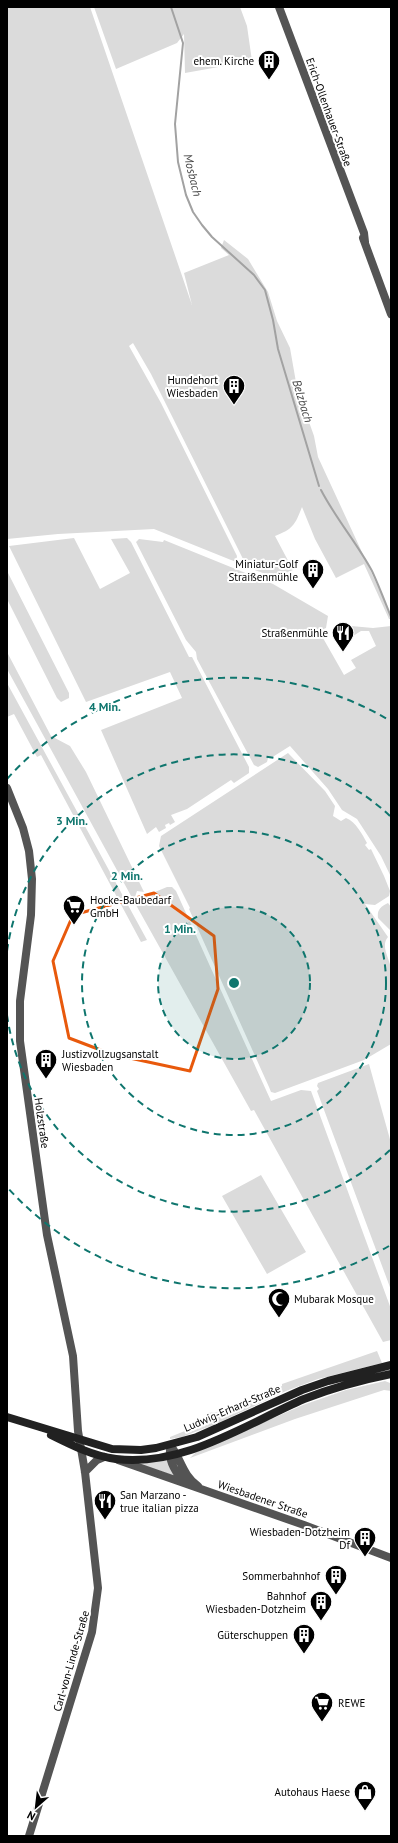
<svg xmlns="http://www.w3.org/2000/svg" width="398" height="1843" viewBox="0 0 398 1843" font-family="'PT Sans',sans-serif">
	<rect width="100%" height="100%" fill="#fff"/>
	<!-- green -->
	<path fill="#dbdbdb" d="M 7,7 L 90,7 L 192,305 L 184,273 L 229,255 L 221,248 L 224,240 L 248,259 L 268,292 L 277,321 L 290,348 L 297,388 L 314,436 L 318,457 L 391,615 L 391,619 L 389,619 L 364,564 L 336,578 L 315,539 L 302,507 C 295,525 293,529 275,536 L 293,570 L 281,575 L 279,579 L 247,567 L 151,374 L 133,343 L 129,346 L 161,403 L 237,556 L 236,562 L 154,529 L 58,534 L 7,539 Z
		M 94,7 L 240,7 L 247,26 L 252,61 L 185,73 L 184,34 L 177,43 L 116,69 Z
		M 74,538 L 100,589 L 130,573 L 111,539 L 127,538 L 131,542 L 189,657 L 192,657 L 249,767 L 249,773 L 234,783 L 231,780 L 187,809 L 171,815 L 175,822 L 170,825 L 169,823 L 165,825 L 166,828 L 159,832 L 156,827 L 147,834 L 101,730 L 182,698 L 170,672 L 86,702 L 9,546 Z
		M 139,539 L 163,542 L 164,540 L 273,584 L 328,616 L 326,628 L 319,631 L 344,675 L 356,668 L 351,660 L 376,646 L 369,631 L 361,631 L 353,636 L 351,626 L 373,628 L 391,626 L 391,877 L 381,856 L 357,819 L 342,810 L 328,789 L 290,746 L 271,758 L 268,758 L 267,762 L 258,767 L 254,765 L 197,659 L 196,652 L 186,640 L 136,542 Z
		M 7,571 L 69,693 L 69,698 L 61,702 L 57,698 L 7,599 Z
		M 7,652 L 51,736 L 70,746 L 86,772 L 144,892 L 137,891 L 135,897 L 138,899 L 167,887 L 172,887 L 176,891 L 271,1101 L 301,1090 L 311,1091 L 391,1309 L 391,1340 L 383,1342 L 254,1110 L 251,1111 L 136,905 L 7,669 Z
		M 7,683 L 147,940 L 141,942 L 41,755 L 37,757 L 14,714 L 7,717 Z
		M 288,753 L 325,791 L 335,806 L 333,816 L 341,821 L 346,818 C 356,822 362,834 367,843 L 365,845 L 369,850 L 371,849 L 384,876 L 390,891 L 389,896 L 375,905 L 365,904 L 388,937 C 380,946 390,959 391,969 C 394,993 391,1019 391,1044 L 364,1060 L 275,1093 L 271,1092 L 269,1087 L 189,909 L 190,908 L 159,846 L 161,836 Z
		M 388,903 L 391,907 L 390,930 L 378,918 C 377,910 380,907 388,903 Z
		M 369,1064 L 391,1143 L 391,1290 L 317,1091 L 319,1089 L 317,1086 L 318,1083 Z
		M 261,1175 L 306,1252 L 267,1274 L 222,1196 Z
		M 377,1351 L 382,1363 L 318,1379 L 286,1391 L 216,1424 L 182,1437 L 170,1439 L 170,1437 L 207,1422 L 208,1413 L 225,1411 L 277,1389 L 282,1386 L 282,1384 Z
		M 385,1381 L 390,1383 L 391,1391 L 384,1390 L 295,1419 L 190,1458 L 196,1452 L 303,1405 L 346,1390 Z
		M 168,1460 L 175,1476 L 136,1463 Z"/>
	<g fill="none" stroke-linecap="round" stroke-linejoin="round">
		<!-- stream -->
		<path stroke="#a2a2a2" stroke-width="2" d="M 171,7 L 183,43 L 175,124 L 178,162 L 186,195 L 193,212 L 202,225 L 212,237 L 254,275 L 265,290 L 273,320 L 278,349 L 319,486
			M 321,490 C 336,519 357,543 372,571 C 379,586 385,602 391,617"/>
		<!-- tertiary -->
		<path stroke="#545454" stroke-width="8" d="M 279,7 L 364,233 L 365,242
			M 363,238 L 391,314
			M 7,788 L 23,828 L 29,851 L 32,879 L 31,915 L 20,1001 L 20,1041 L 47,1235 L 73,1356 L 78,1431 L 85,1472 L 98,1588 L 92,1632 L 29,1836
			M 171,1446 C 181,1459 183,1476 198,1486
			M 170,1450 C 169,1462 176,1474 185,1482
			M 118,1460 L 304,1525 L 391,1558
			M 85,1472 L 97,1460 L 104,1457"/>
		<!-- secondary -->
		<path stroke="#212121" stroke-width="8" d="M 7,1417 L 112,1449 L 141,1450 L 156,1448 L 197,1437 L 302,1390 L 328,1381 L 391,1365
			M 51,1435 C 71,1445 93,1456 116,1459 C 184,1467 244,1425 304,1399 C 332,1388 361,1380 391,1374"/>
	</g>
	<!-- marked area -->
	<path fill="none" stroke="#e8590c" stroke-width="3" stroke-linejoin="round" d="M 154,893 L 214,936 L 218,989 L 190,1071 L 111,1054 L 69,1038 L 53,961 L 73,915 Z"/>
	<!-- distance rings -->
	<circle cx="234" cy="983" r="76" fill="#0f766e" fill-opacity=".12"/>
	<g fill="none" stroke="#0f766e" stroke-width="2" stroke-dasharray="7 5">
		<circle cx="234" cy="983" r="76"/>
		<circle cx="234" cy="983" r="152"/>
		<path d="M390 1150A229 229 0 0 1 7 1015M7 951A229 229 0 0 1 390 816"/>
		<path d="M389 1246A305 305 0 0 1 7 1187M7 779A305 305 0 0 1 389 720"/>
	</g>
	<!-- icons -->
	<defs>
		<g id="building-pin" transform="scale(1.15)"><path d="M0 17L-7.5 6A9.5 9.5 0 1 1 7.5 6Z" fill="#000" stroke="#fff"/><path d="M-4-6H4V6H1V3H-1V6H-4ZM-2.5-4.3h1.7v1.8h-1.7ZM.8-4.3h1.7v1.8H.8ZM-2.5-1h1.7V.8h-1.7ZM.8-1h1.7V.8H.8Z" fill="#fff"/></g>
		<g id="restaurant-pin" transform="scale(1.15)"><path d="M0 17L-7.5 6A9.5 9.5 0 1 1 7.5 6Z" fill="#000" stroke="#fff"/><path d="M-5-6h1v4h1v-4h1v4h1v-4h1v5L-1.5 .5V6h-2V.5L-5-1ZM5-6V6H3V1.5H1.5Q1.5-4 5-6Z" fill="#fff"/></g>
		<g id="supermarket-pin" transform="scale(1.15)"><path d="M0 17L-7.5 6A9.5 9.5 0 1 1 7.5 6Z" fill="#000" stroke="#fff"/><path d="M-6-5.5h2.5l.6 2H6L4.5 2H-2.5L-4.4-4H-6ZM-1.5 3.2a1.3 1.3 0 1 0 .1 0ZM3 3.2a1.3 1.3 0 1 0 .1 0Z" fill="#fff"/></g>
		<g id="mosque-pin" transform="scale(1.15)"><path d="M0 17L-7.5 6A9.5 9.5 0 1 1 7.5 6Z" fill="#000" stroke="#fff"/><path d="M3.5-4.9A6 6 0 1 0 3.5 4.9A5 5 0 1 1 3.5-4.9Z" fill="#fff"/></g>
		<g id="shop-pin" transform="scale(1.15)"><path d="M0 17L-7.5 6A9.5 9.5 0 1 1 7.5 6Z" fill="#000" stroke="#fff"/><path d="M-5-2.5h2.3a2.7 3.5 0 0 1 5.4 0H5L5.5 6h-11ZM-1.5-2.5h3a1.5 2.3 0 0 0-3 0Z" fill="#fff"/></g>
	</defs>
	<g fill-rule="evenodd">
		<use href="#building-pin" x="269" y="61"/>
		<use href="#building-pin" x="234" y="386"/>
		<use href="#building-pin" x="313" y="570"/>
		<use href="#restaurant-pin" x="343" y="633"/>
		<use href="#supermarket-pin" x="74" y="906"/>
		<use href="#building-pin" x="46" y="1060"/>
		<use href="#mosque-pin" x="279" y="1299"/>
		<use href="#restaurant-pin" x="105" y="1501"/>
		<use href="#building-pin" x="365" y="1538"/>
		<use href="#building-pin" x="336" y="1576"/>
		<use href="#building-pin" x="321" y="1602"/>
		<use href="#building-pin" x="304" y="1635"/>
		<use href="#supermarket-pin" x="322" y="1703"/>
		<use href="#shop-pin" x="365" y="1792"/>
	</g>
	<g text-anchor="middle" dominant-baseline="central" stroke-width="4" stroke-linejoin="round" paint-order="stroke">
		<!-- poi labels -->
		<g font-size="11" fill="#000" stroke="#fff" text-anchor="end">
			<text x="254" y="61">ehem. Kirche</text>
			<text x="218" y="380">Hundehort<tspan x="218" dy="13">Wiesbaden</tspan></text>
			<text x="298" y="564">Miniatur-Golf<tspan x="298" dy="13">Straißenmühle</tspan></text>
			<text x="328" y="633">Straßenmühle</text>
			<text x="90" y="900" text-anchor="start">Hocke-Baubedarf<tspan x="90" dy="13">GmbH</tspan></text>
			<text x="62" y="1054" text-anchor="start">Justizvollzugsanstalt<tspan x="62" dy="13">Wiesbaden</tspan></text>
			<text x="294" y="1299" text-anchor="start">Mubarak Mosque</text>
			<text x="120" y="1495" text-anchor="start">San Marzano -<tspan x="120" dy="13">true italian pizza</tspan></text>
			<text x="350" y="1532">Wiesbaden-Dotzheim<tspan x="350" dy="13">Df</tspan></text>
			<text x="320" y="1576">Sommerbahnhof</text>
			<text x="306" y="1596">Bahnhof<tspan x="306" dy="13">Wiesbaden-Dotzheim</tspan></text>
			<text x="288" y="1635">Güterschuppen</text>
			<text x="338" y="1703" text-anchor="start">REWE</text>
			<text x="350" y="1792">Autohaus Haese</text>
		</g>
		<!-- street labels -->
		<g font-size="11" fill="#000" stroke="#fff">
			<text transform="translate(329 112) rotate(70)">Erich-Ollenhauer-Straße</text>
			<text transform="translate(42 1123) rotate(82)">Holzstraße</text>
			<text transform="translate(232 1408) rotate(-23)">Ludwig-Erhard-Straße</text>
			<text transform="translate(263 1499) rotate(19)">Wiesbadener Straße</text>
			<text transform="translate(71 1661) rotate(-74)">Carl-von-Linde-Straße</text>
		</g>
		<!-- water labels -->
		<g font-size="12" font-style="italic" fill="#434343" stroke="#fff">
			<text transform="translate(193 175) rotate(76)">Mosbach</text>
			<text transform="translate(303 401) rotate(73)">Belzbach</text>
		</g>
	</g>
	<circle cx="234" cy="983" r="6" fill="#0f766e" stroke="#fff" stroke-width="2"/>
	<g font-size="12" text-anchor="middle" font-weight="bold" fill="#0f766e" stroke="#fff" stroke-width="4" stroke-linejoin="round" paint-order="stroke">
		<text x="105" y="711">4 Min.</text>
		<text x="72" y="825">3 Min.</text>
		<text x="127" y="880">2 Min.</text>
		<text x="180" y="933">1 Min.</text>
	</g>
	<!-- border -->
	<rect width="398" height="1843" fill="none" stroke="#000000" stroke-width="16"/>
	<!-- north arrow -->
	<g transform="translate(36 1807) rotate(208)" stroke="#ffffff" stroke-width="3" paint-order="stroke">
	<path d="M0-3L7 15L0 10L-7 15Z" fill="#000000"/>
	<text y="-6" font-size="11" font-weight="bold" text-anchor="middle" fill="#000000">N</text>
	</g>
</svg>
